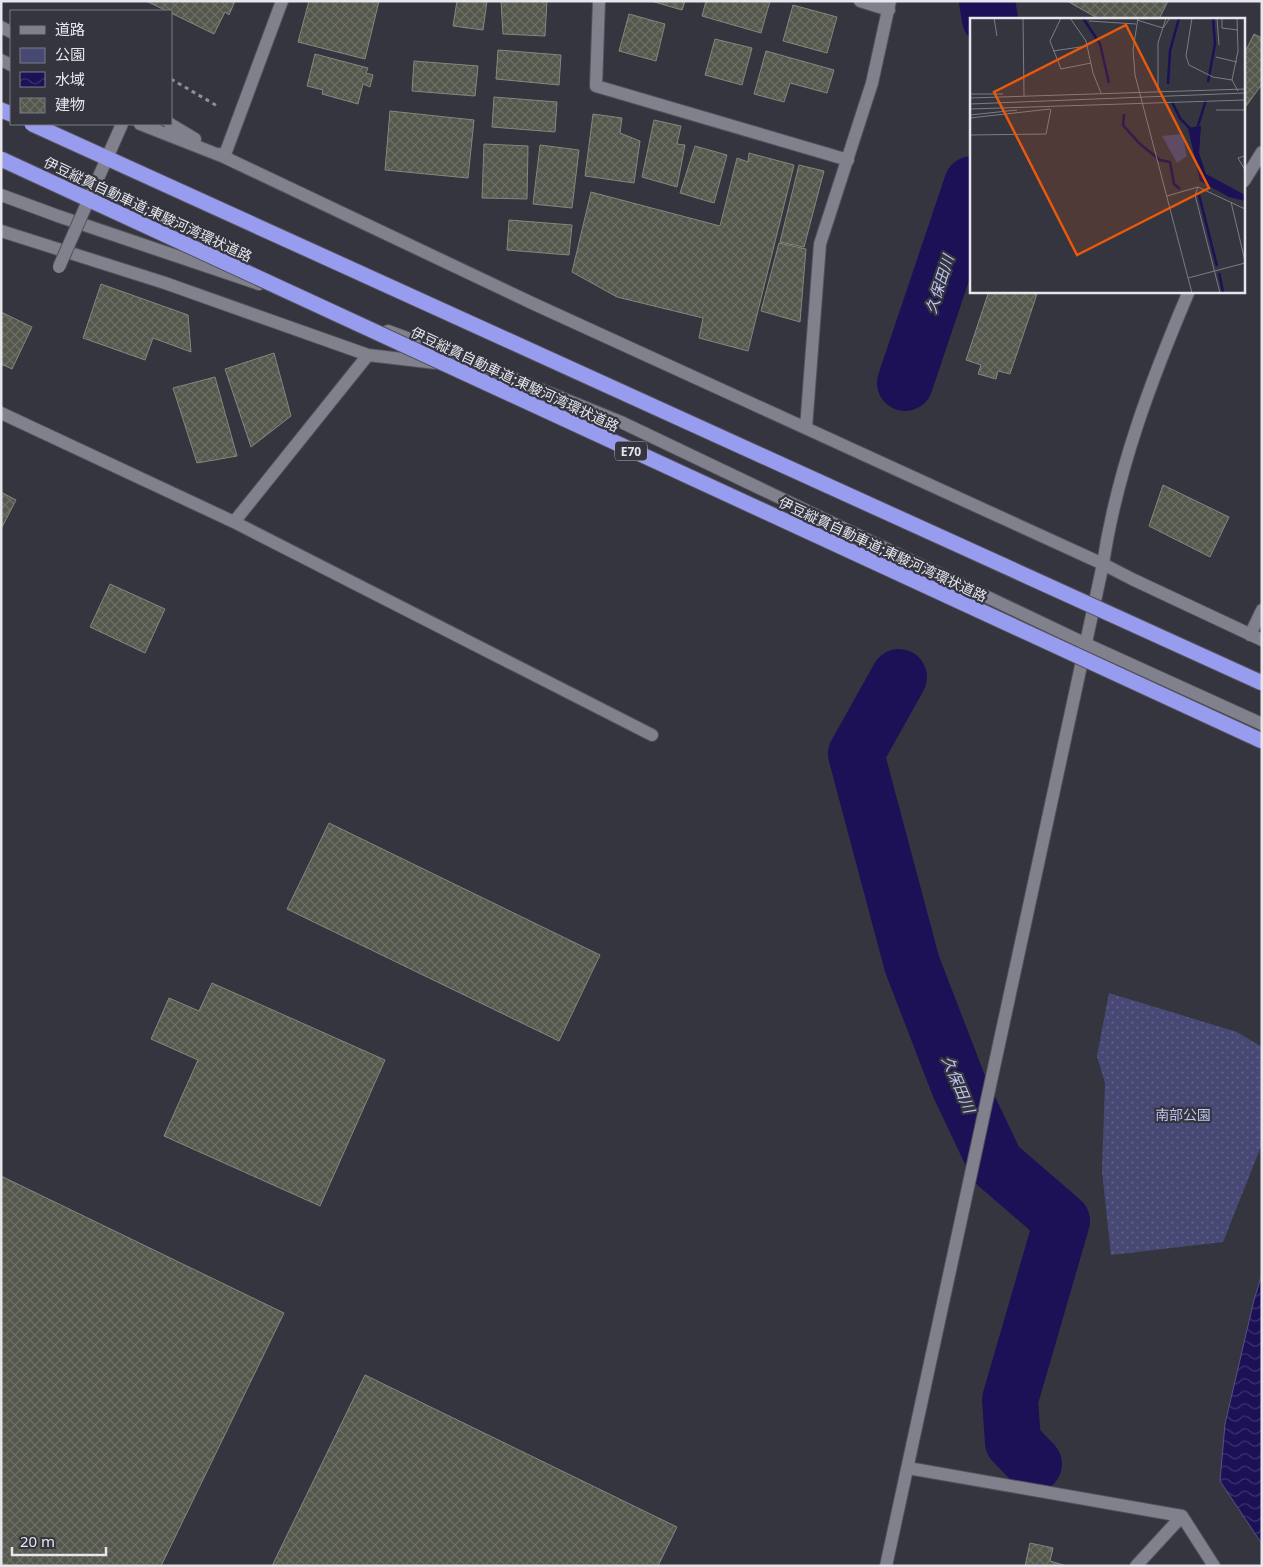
<svg xmlns="http://www.w3.org/2000/svg" width="1263" height="1567" viewBox="0 0 1263 1567" font-family="'Noto Sans','Noto Sans JP',sans-serif">
	<defs>
		<pattern id="green-dots" width="8" height="8" patternUnits="userSpaceOnUse" patternTransform="scale(1.25)"><rect width="8" height="8" fill="#474974"/><path d="M2 2h.1M6 6h.1" fill="none" stroke="#626388" stroke-width="1.8" stroke-linecap="round"/></pattern>
		<pattern id="water-waves" width="16" height="10" patternUnits="userSpaceOnUse" patternTransform="scale(1.25)"><rect width="16" height="10" fill="#1c1056"/><path d="M0 5q4-4 8 0t8 0" fill="none" stroke="#3d336e"/></pattern>
		<pattern id="building-cross-hatch" width="8" height="8" patternUnits="userSpaceOnUse" patternTransform="scale(1.25)"><rect width="8" height="8" fill="#54574c"/><path d="M0 0l8 8M0 8l8-8" fill="none" stroke="#6d6f66"/></pattern>
	</defs>
	<rect width="100%" height="100%" fill="#34353f"/>
	<!-- green -->
	<path fill="url(#green-dots)" d="M 1109,993 L 1237,1032 L 1262,1047 L 1262,1144 L 1223,1242 L 1111,1255 L 1102,1171 L 1105,1083 L 1097,1056 Z"/>
	<!-- water -->
	<path fill="url(#water-waves)" stroke="#595083" d="M 1262,1274 L 1262,1544 L 1220,1481 L 1225,1424 L 1254,1300 Z"/>
	<g fill="none" stroke-linecap="round" stroke-linejoin="round">
		<!-- river -->
		<path stroke="#1c1056" stroke-width="56" d="M 987,1 L 990,19
			M 905,383 L 972,184
			M 899,677 L 856,754 L 912,964 L 959,1086 L 996,1164 L 1062,1221 L 1010,1400 L 1013,1442 L 1034,1464"/>
	</g>
	<!-- building -->
	<path fill="url(#building-cross-hatch)" stroke="#84877c" d="M 146,1 L 235,1 L 229,15 L 225,12 L 214,34 L 171,13 L 171,11 L 167,11 Z
		M 309,1 L 379,1 L 365,59 L 298,42 Z
		M 457,1 L 487,1 L 483,30 L 453,26 Z
		M 501,1 L 547,1 L 545,36 L 503,34 Z
		M 651,1 L 685,1 L 682,10 Z
		M 706,1 L 770,1 L 761,33 L 702,16 Z
		M 1067,1 L 1168,1 L 1159,19 L 1099,19 Z
		M 793,5 L 837,17 L 827,53 L 783,41 Z
		M 629,14 L 665,24 L 656,61 L 619,51 Z
		M 1254,34 L 1262,38 L 1262,84 L 1244,109 L 1244,54 Z
		M 715,39 L 752,48 L 742,85 L 705,75 Z
		M 498,50 L 561,55 L 559,85 L 496,79 Z
		M 766,51 L 834,70 L 827,93 L 790,83 L 784,102 L 754,94 Z
		M 315,54 L 368,68 L 366,73 L 373,75 L 370,87 L 363,84 L 358,104 L 322,94 L 323,90 L 307,86 Z
		M 414,61 L 478,66 L 475,96 L 412,91 Z
		M 494,97 L 557,102 L 555,132 L 492,127 Z
		M 390,111 L 474,120 L 468,178 L 385,170 Z
		M 593,114 L 622,118 L 620,133 L 640,141 L 634,183 L 585,176 Z
		M 654,120 L 681,126 L 677,144 L 685,145 L 677,187 L 642,177 Z
		M 484,144 L 528,146 L 527,199 L 482,198 Z
		M 540,145 L 579,150 L 572,208 L 533,204 Z
		M 695,146 L 727,155 L 714,203 L 680,193 Z
		M 749,153 L 794,165 L 748,351 L 699,338 L 703,318 L 617,297 L 572,272 L 591,192 L 720,226 L 737,158 L 748,162 Z
		M 799,165 L 824,171 L 804,247 L 780,242 Z
		M 509,220 L 572,225 L 569,255 L 507,250 Z
		M 779,243 L 806,249 L 800,322 L 761,311 Z
		M 101,284 L 188,315 L 191,352 L 153,338 L 145,360 L 83,338 Z
		M 989,291 L 1038,291 L 1010,374 L 998,371 L 996,379 L 978,374 L 981,365 L 966,360 Z
		M 1,312 L 32,327 L 12,369 L 1,364 Z
		M 274,353 L 291,416 L 251,447 L 225,369 Z
		M 215,377 L 237,456 L 197,463 L 173,388 Z
		M 1163,485 L 1229,517 L 1210,557 L 1149,526 Z
		M 1,492 L 16,500 L 1,529 Z
		M 110,584 L 165,609 L 145,653 L 90,627 Z
		M 329,823 L 600,955 L 559,1041 L 287,909 Z
		M 212,983 L 385,1060 L 320,1206 L 164,1136 L 198,1060 L 151,1039 L 169,998 L 199,1011 Z
		M 1,1176 L 284,1313 L 161,1566 L 1,1566 Z
		M 365,1375 L 677,1527 L 658,1566 L 272,1566 Z
		M 1030,1543 L 1053,1548 L 1050,1561 L 1067,1566 L 1025,1566 Z"/>
	<g fill="none" stroke-linecap="round" stroke-linejoin="round">
		<!-- minor casing -->
		<g stroke="#515159" stroke-width="14">
			<path id="minor" d="M 599,1 L 596,86 L 848,160
				M 860,1 L 889,10
				M 1,27 L 11,32
				M 1,60 L 11,65
				M 140,124 L 224,157 L 534,304 L 1103,564 L 1132,579 L 1262,640
				M 170,124 L 195,139
				M 219,154 L 224,157 L 282,1
				M 1244,181 L 1262,152
				M 1,195 L 58,216 L 259,284
				M 1,231 L 165,283 L 368,355 L 436,363
				M 388,331 L 488,368 L 621,422 L 1086,644 L 1262,724
				M 1,413 L 234,522 L 368,355
				M 806,428 L 820,244 L 872,83 L 890,1
				M 234,522 L 652,735
				M 1250,635 L 1262,610
				M 908,1468 L 1182,1516 L 1214,1566
				M 886,1566 L 1103,564 C 1117,470 1152,378 1189,291
				M 1136,1566 L 1182,1516"/>
		</g>
		<!-- highway casing -->
		<g stroke="#515159" stroke-width="17">
			<path id="highway" d="M 1,110 L 11,114"/>
		</g>
		<!-- path -->
		<path stroke="#8e8e96" stroke-width="3" stroke-dasharray="4 4" stroke-linecap="butt" d="M 171,79 L 219,107"/>
		<!-- minor -->
		<use href="#minor" stroke="#80818c" stroke-width="12"/>
		<!-- highway -->
		<use href="#highway" stroke="#989cee" stroke-width="15"/>
		<!-- minor-bridge casing -->
		<g stroke="#515159" stroke-width="14" stroke-linecap="butt">
			<path id="minor-bridge" d="M 59,267 L 122,124"/>
		</g>
		<!-- highway-bridge casing -->
		<g stroke="#515159" stroke-width="17" stroke-linecap="butt">
			<path id="highway-bridge" d="M 32,124 L 1262,683
				M 1,159 L 1262,741"/>
		</g>
		<!-- minor-bridge -->
		<use href="#minor-bridge" stroke="#80818c" stroke-width="12"/>
		<!-- highway-bridge -->
		<use href="#highway-bridge" stroke="#989cee" stroke-width="15"/>
	</g>
	<g text-anchor="middle" dominant-baseline="central" stroke-width="4.5" stroke-linejoin="round" paint-order="stroke">
		<!-- shield labels -->
		<rect fill="#34353f" stroke="#b1b1b8" stroke-width="1" x="615" y="441.5" width="32" height="19" rx="4"/>
		<g font-size="12" font-weight="bold" fill="#e6e6ec">
			<text x="631" y="451">E70</text>
		</g>
		<!-- street labels -->
		<g font-size="14" fill="#e6e6ec" stroke="#34353f">
			<text transform="translate(148 209) rotate(25)">伊豆縦貫自動車道;東駿河湾環状道路</text>
			<text transform="translate(515 379) rotate(25)">伊豆縦貫自動車道;東駿河湾環状道路</text>
			<text transform="translate(883 549) rotate(25)">伊豆縦貫自動車道;東駿河湾環状道路</text>
		</g>
		<!-- park labels -->
		<g font-size="14" fill="#bfc3ed" stroke="#34353f">
			<text x="1183" y="1114">南部公園</text>
		</g>
		<!-- water labels -->
		<g font-size="15" font-style="italic" fill="#bfc3ed" stroke="#34353f">
			<text transform="translate(939 284) rotate(-72)">久保田川</text>
			<text transform="translate(959 1084) rotate(67)">久保田川</text>
		</g>
	</g>
	<!-- overview -->
	<g transform="translate(970 18)">
		<rect width="275" height="275" fill="#34353f"/>
		<path d="M 212,116 L 217,138 L 207,145 L 192,118 Z" fill="#474974"/>
		<path d="M 231,108 L 229,135 L 236,156 L 275,177 L 275,183 L 259,179 L 230,163 L 218,110 Z" fill="#1c1056"/>
		<path fill="none" stroke="#1c1056" stroke-width="2.5" d="M 113,0 L 130,26 L 139,65M 238,64 L 245,26 L 243,0M 198,66 L 200,33 L 209,0M 202,84 L 210,100 L 225,116M 154,96 L 153,107 L 170,126 L 190,142 L 200,144 L 204,166 L 210,171M 225,117 L 236,82M 229,177 L 247,248M 249,255 L 253,274"/>
		<path fill="none" stroke="#7b7c84" stroke-width="1" d="M 24,0 L 27,18M 53,0 L 54,78M 91,0 L 80,23 L 91,51 L 121,45M 100,0 L 116,23 L 123,55 L 131,75M 168,0 L 163,32 L 165,57 L 222,275M 222,0 L 216,38 L 219,47 L 243,59 L 262,62 L 268,73M 247,0 L 249,27M 252,0 L 252,10 L 268,12M 167,2 L 193,10 L 200,0M 119,3 L 166,6M 83,33 L 117,28M 246,39 L 267,44M 262,62 L 268,33 L 267,0M 188,73 L 188,25 L 196,0M 0,76 L 33,76M 0,80 L 275,71M 0,86 L 275,75M 0,91 L 275,82M 246,92 L 275,92M 0,97 L 47,92M 0,100 L 80,91M 0,117 L 76,116 L 81,91M 275,138 L 268,140 L 275,152M 228,169 L 225,177 L 250,275M 197,178 L 228,169 L 275,191M 261,184 L 275,243M 218,260 L 275,245"/>
		<path fill="#e8590c" fill-opacity="0.15" stroke="#e8590c" stroke-width="2.5" d="M 156,7 L 239,170 L 107,237 L 24,74 Z"/>
		<rect width="275" height="275" fill="none" stroke="#e6e6ec" stroke-width="2.5"/>
	</g>
	<!-- border -->
	<rect width="1263" height="1567" fill="none" stroke="#e6e6ec" stroke-width="5"/>
	<!-- legend -->
	<rect x="10" y="10" width="162" height="115" fill="#34353f" stroke="#7b7c84"/>
	<rect x="20" y="26" width="25" height="8" fill="#80818c" stroke="#7b7c84"/>
	<text x="55" y="35" font-size="15" fill="#e6e6ec">道路</text>
	<rect x="20" y="48" width="25" height="15" fill="#474974" stroke="#7b7c84"/>
	<text x="55" y="60" font-size="15" fill="#e6e6ec">公園</text>
	<rect x="20" y="72" width="25" height="15" fill="url(#water-waves)" stroke="#7b7c84"/>
	<text x="55" y="85" font-size="15" fill="#e6e6ec">水域</text>
	<rect x="20" y="98" width="25" height="15" fill="url(#building-cross-hatch)" stroke="#7b7c84"/>
	<text x="55" y="110" font-size="15" fill="#e6e6ec">建物</text>
	<!-- scale -->
	<path d="M12 1547v8h94v-8" fill="none" stroke="#e6e6ec" stroke-width="2.5"/>
	<text x="20" y="1547" font-size="15" fill="#e6e6ec" stroke="#34353f" stroke-width="4" paint-order="stroke">20 m</text>
</svg>
